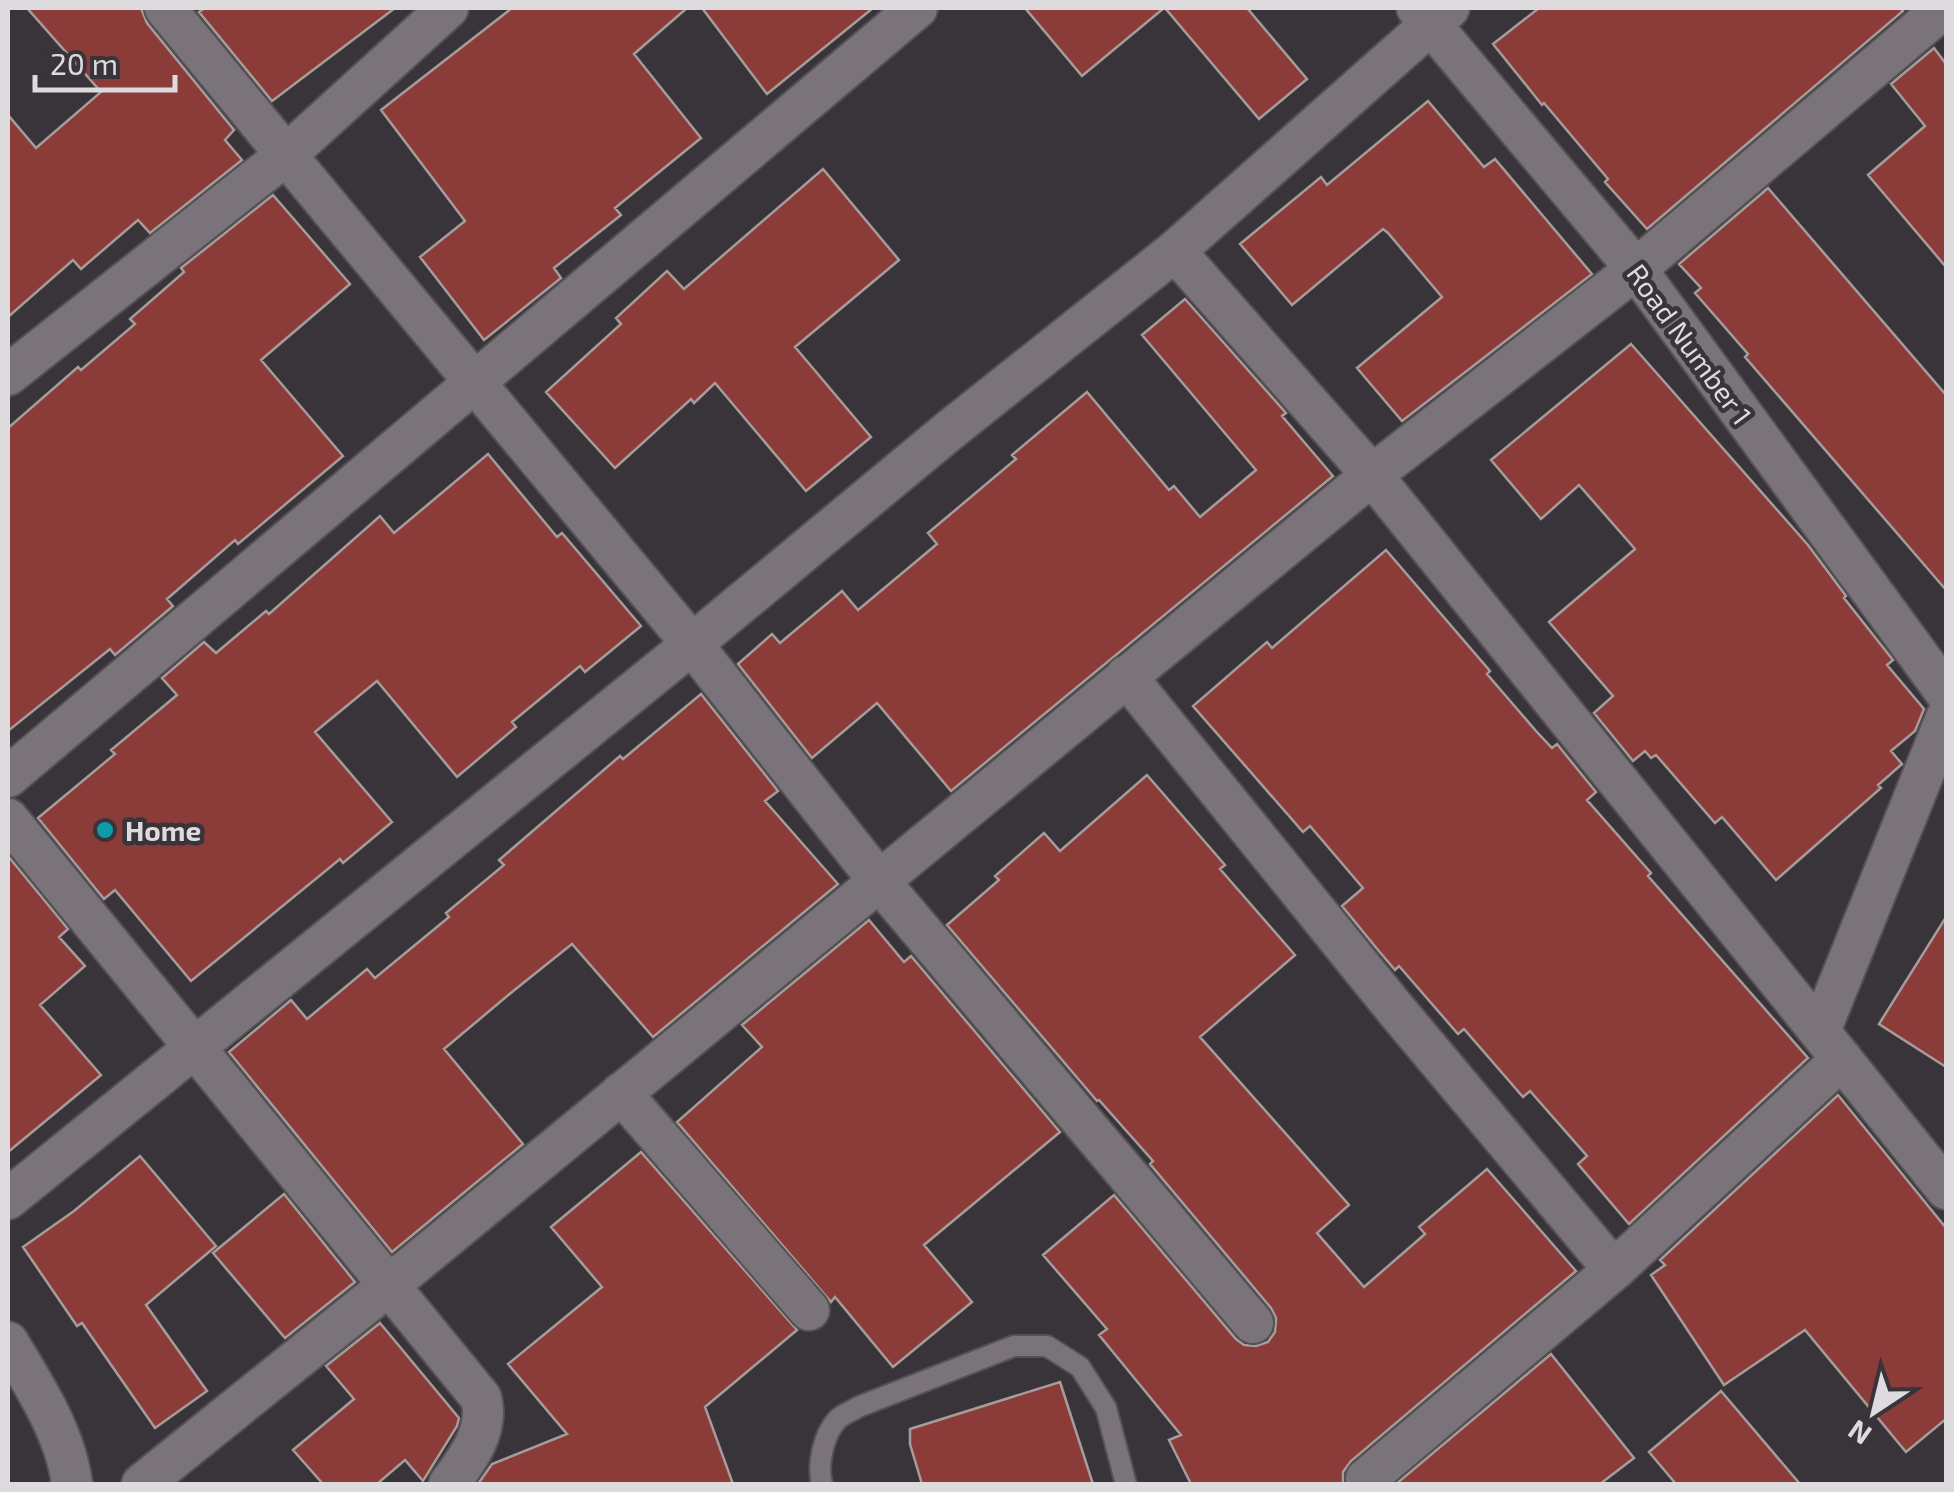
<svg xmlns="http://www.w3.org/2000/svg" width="1954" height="1492" viewBox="0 0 1954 1492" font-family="'Exo 2',sans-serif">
	<rect width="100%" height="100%" fill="#383439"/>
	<!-- building -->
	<path fill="#8b3c38" stroke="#a69c9b" stroke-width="2.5" d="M 27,8 L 141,8 L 147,23 L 234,130 L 225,140 L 242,160 L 150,233 L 138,220 L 81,269 L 73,260 L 8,317 L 8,115 L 36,148 L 101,92 Z
		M 205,8 L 395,8 L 272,101 L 199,12 Z
		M 512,8 L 687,8 L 634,54 L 701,138 L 615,208 L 621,215 L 554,268 L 561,278 L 484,340 L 420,257 L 465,221 L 381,110 Z
		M 702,8 L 873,8 L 767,94 Z
		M 1025,8 L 1164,8 L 1082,76 Z
		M 1165,8 L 1247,8 L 1307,79 L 1259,119 Z
		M 1539,8 L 1900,8 L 1903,11 L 1647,229 L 1605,182 L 1608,179 L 1544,103 L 1542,105 L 1493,44 Z
		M 1934,48 L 1946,64 L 1946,267 L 1868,175 L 1925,126 L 1891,84 Z
		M 1428,101 L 1484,167 L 1495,159 L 1592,274 L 1402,421 L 1357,368 L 1442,297 L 1388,233 L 1383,229 L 1292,305 L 1240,244 L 1321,177 L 1327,185 Z
		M 823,169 L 899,260 L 795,347 L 871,437 L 806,491 L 715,383 L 694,403 L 691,399 L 615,468 L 546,392 L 621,324 L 616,318 L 667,271 L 684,289 Z
		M 1768,188 L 1946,395 L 1946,590 L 1745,357 L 1748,354 L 1695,293 L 1701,288 L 1679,264 Z
		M 273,195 L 350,284 L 261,360 L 343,456 L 238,544 L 235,540 L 167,599 L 173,606 L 115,655 L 110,649 L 8,731 L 8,428 L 78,367 L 81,370 L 135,324 L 130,319 L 184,272 L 181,268 Z
		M 1185,299 L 1286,413 L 1282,416 L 1333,476 L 951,791 L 877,703 L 812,758 L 738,664 L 772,634 L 780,643 L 842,591 L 858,610 L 937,544 L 928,533 L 1016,459 L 1012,455 L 1087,392 L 1169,490 L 1174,486 L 1200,517 L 1256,470 L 1142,335 Z
		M 1631,344 L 1808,545 L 1846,596 L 1844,598 L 1893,660 L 1887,665 L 1924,709 L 1915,731 L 1891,751 L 1902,764 L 1878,785 L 1881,788 L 1776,880 L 1722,817 L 1715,823 L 1656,755 L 1651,758 L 1645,751 L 1633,761 L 1594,713 L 1613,696 L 1549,622 L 1635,549 L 1579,485 L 1541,519 L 1491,460 Z
		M 488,454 L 557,537 L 562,533 L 641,626 L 585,672 L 580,666 L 512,722 L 516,727 L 457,777 L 377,681 L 315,732 L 392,822 L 343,863 L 340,859 L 191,981 L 115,890 L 104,899 L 38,818 L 115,754 L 111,750 L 177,695 L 162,678 L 204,642 L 216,653 L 266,611 L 269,614 L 380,516 L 394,533 Z
		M 1386,550 L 1490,671 L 1487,674 L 1536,731 L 1552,748 L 1557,744 L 1596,792 L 1587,800 L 1651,873 L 1648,876 L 1808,1058 L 1629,1224 L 1578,1164 L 1587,1156 L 1530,1091 L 1523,1097 L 1464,1029 L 1458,1034 L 1399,966 L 1395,970 L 1378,950 L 1342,906 L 1363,888 L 1310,826 L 1303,832 L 1193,706 L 1267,642 L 1272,648 Z
		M 701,694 L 778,791 L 765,801 L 838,884 L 653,1037 L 572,944 L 512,992 L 444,1049 L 523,1144 L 392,1252 L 229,1052 L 291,1000 L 307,1019 L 367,969 L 375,978 L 449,917 L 446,913 L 504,865 L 499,860 L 620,756 L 623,759 Z
		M 1147,775 L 1225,865 L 1220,869 L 1295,955 L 1200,1037 L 1349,1205 L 1317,1233 L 1364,1287 L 1425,1234 L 1419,1227 L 1487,1169 L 1576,1271 L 1351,1461 L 1343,1472 L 1343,1484 L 1191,1484 L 1169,1440 L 1181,1435 L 1099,1335 L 1107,1329 L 1043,1255 L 1114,1195 L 1236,1339 L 1244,1345 L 1256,1346 L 1268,1342 L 1275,1332 L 1276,1318 L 1271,1308 L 1150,1164 L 1153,1161 L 1099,1100 L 1097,1101 L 947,925 L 999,880 L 995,876 L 1044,833 L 1060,851 Z
		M 8,856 L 68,929 L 59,937 L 85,966 L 40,1005 L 101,1075 L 8,1152 Z
		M 1946,917 L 1946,1067 L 1879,1024 Z
		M 869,920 L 904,962 L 911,956 L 1060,1132 L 924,1245 L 972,1302 L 893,1367 L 835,1297 L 831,1302 L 677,1122 L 762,1047 L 742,1025 Z
		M 1838,1095 L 1946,1228 L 1946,1419 L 1906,1452 L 1805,1330 L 1724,1385 L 1651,1275 L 1665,1265 L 1660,1260 Z
		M 641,1152 L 797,1330 L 705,1407 L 733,1484 L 478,1484 L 492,1464 L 567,1434 L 508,1364 L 602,1287 L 551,1227 Z
		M 140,1156 L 216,1246 L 146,1305 L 207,1391 L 155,1428 L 82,1323 L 77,1326 L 23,1247 L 74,1211 Z
		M 284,1194 L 355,1282 L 285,1338 L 213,1253 Z
		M 380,1323 L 459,1418 L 457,1426 L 423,1481 L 405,1460 L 377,1484 L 323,1484 L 293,1450 L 354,1399 L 326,1366 Z
		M 1551,1354 L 1634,1458 L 1600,1484 L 1396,1484 Z
		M 1060,1382 L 1093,1484 L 922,1484 L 910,1444 L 910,1429 Z
		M 1721,1391 L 1800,1484 L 1676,1484 L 1649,1452 Z"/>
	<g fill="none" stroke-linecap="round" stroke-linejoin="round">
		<!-- lane casing -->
		<g stroke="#555155" stroke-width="24">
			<path id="lane" d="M 822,1484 C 817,1466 823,1435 837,1420 C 841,1415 852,1411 858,1407 L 1014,1346 L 1047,1346 L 1080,1367 L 1106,1408 L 1126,1484"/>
		</g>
		<!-- street casing -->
		<g stroke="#555155" stroke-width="44">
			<path id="street" d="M 448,8 L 286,155 L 692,644 L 879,881 L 1253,1323
				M 1417,8 L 1636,269 L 1946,693
				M 1175,251 L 1372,475 L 1946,1189
				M 8,375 L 286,155 L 165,8
				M 1126,676 L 1396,1010 L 1614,1270
				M 8,777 L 917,8
				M 8,819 L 481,1398 C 490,1430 467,1460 449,1484
				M 1820,1031 L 1946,718
				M 621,1093 L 809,1310
				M 8,1199 L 692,644 L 950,430 L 1175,251 L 1449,8
				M 8,1342 C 34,1385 66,1434 72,1484
				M 1366,1479 L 1614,1270 L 1842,1059
				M 142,1484 L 388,1286 L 1372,475 L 1636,269 L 1944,8"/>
		</g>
		<!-- lane -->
		<use href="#lane" stroke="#7a747a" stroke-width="20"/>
		<!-- street -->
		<use href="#street" stroke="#7a747a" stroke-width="40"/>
	</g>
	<!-- markers -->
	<circle fill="#0f9aa8" stroke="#383439" stroke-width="4" cx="105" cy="830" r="10"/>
	<g text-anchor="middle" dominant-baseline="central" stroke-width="9" stroke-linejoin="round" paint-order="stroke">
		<!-- street labels -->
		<g font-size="28" fill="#dedbdf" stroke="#383439">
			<text transform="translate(1690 344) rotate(54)">Road Number 1</text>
		</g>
		<!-- poi labels -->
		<g font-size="28" font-weight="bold" fill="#dedbdf" stroke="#383439" text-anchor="start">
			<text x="125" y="830">Home</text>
		</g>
	</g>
	<!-- border -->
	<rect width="1954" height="1492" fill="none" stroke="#dedbdf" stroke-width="20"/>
	<!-- north arrow -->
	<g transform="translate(1874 1412) rotate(215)" stroke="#383439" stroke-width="8" paint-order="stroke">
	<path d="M0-8L18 38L0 25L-18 38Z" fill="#dedbdf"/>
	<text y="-15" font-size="28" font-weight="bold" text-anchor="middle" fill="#dedbdf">N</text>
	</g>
	<!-- scale -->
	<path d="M35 75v15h140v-15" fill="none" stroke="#dedbdf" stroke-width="5"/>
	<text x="50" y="75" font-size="30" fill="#dedbdf" stroke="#383439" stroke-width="8" paint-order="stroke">20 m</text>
</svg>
